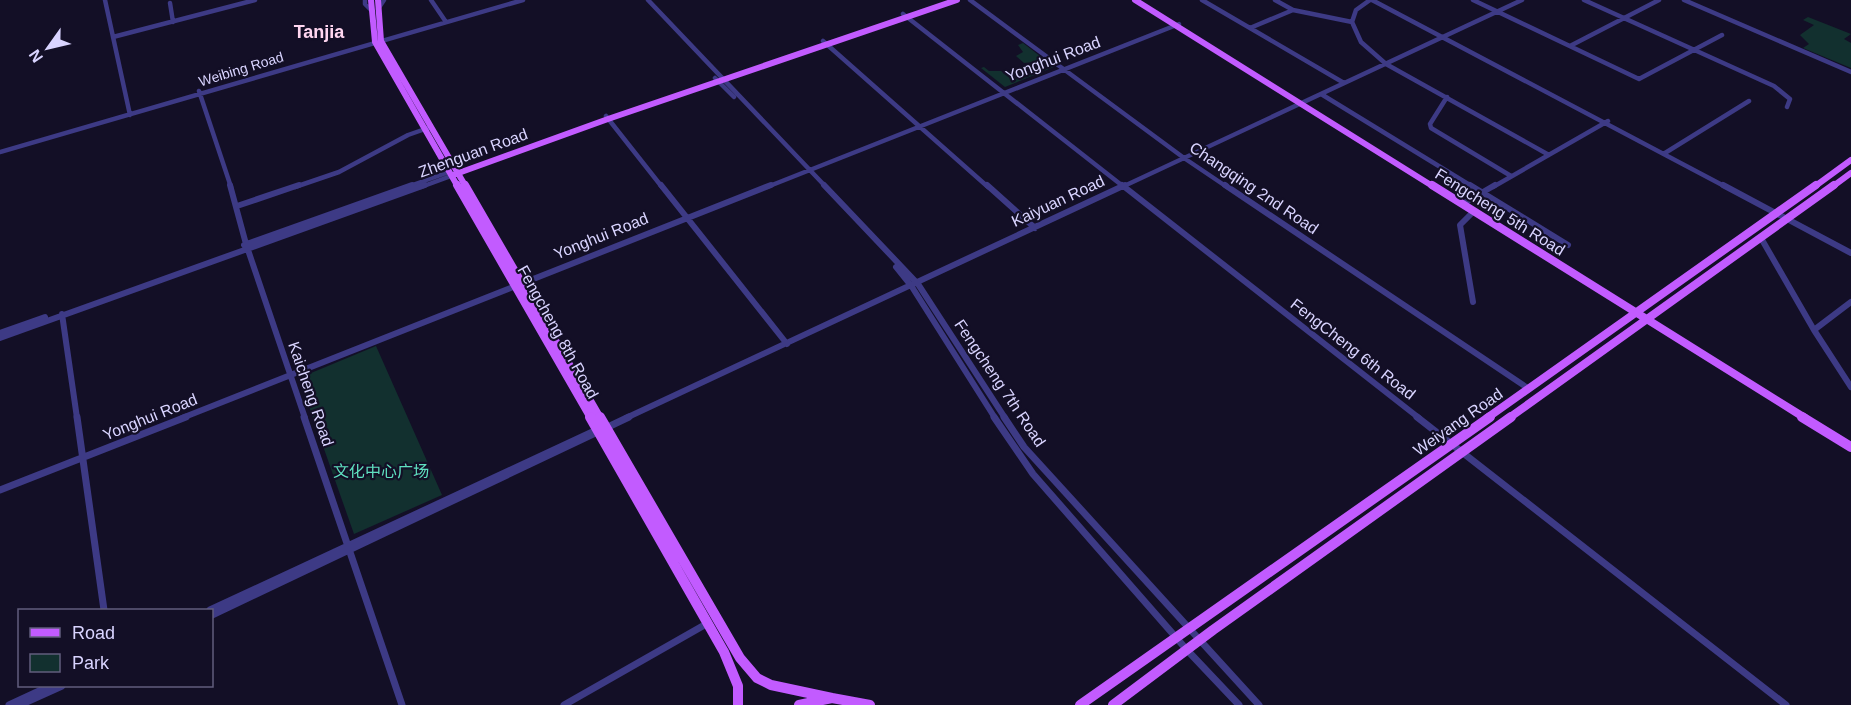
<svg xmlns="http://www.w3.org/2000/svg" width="1851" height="705" viewBox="0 0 1851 705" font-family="Helvetica,'Noto Sans SC',sans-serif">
	<rect width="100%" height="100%" fill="#130f26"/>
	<!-- green -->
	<path fill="#12302f" d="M 1808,17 L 1851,34 L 1844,39 L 1851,43 L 1851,68 L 1803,48 L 1809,44 L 1800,35 L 1814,25 L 1803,20 Z
		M 1023,43 L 1054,67 L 1005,87 L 981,68 L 984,67 L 989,71 L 1001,71 L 1010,77 L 1019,77 L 1032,68 L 1045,66 L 1047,64 L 1042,61 L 1024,63 L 1016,56 L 1023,52 L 1018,45 Z
		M 376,346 L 442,495 L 354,534 L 299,378 Z"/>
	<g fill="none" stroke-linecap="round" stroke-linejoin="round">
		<!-- minor-far2 -->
		<path stroke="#3d3a85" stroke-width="4.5" d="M 105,0 L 130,115
			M 365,0 L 365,4 L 371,10
			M 431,0 L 446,22
			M 648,0 L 826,187
			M 970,0 L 1184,158 L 1227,187
			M 1202,0 L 1344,83
			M 1275,0 L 1293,10 L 1352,22 L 1361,42 L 1386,64 L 1549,155
			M 1372,0 L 1726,187
			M 1473,0 L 1639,79 L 1722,35
			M 1584,0 L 1774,86 L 1790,99 L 1787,107
			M 1684,0 L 1851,72
			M 170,3 L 173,22
			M 378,9 L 384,0
			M 903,14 L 1124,187
			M 1352,22 L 1356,10 L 1370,0
			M 1250,28 L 1293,10
			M 113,37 L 255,0
			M 823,41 L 988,187
			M 1570,46 L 1659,0
			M 715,78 L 734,97
			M 199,91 L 231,187
			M 1321,94 L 1473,187
			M 1447,97 L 1430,124 L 1431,128 L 1511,176
			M 606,116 L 662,187
			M 0,152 L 523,0
			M 1665,153 L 1749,101
			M 295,187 L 339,172 L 408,135 L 428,128
			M 407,187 L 449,172
			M 421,187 L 451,176
			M 767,187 L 1179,24
			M 1122,187 L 1522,0
			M 1493,187 L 1608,121"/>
		<!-- minor-far1 -->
		<path stroke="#3d3a85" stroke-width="6" d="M 230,185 L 246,244 L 305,418
			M 661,185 L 787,344
			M 824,185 L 918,284 L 1005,418
			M 987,185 L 1035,228
			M 1122,185 L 1419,418
			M 1225,185 L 1529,389
			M 1470,185 L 1568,245
			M 1723,185 L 1851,253
			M 1466,202 L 1495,185
			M 237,206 L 299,185
			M 1761,238 L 1814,330 L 1851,387
			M 244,245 L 412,185
			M 896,267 L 912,287 L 995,418
			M 1473,302 L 1460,225 L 1474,211
			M 62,314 L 77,418
			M 1814,330 L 1851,302
			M 0,333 L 45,317
			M 0,338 L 425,185
			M 182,418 L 771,185
			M 626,418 L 1125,185"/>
		<!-- minor -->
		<path stroke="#3d3a85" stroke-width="7" d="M 77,417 L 104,610
			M 304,417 L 402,705
			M 994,417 L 1033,474 L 1187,650 L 1239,705
			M 1004,417 L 1024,447 L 1259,705
			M 1417,417 L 1786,705
			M 0,490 L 186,417
			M 210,610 L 599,429
			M 212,615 L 629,417
			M 9,705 L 50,686
			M 20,705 L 62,686
			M 564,705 L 708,623"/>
		<!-- major-far2 -->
		<path stroke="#c25bff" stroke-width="6" d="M 371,0 L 375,42 L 458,187
			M 378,0 L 381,41 L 466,187
			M 1135,0 L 1434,187
			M 453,175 L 608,119 L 957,0
			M 1814,187 L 1851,160
			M 1832,187 L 1851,173"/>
		<!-- major-far1 -->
		<path stroke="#c25bff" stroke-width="8" d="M 457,185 L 591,418
			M 465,185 L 600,418
			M 1432,185 L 1805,418
			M 1487,418 L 1816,185
			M 1509,418 L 1834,185"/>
		<!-- major -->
		<path stroke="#c25bff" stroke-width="10" d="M 590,417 L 724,652 L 738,686 L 738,705
			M 600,417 L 740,658 L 757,678 L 771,685 L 832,698
			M 1802,417 L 1851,447
			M 799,705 L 832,698 L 870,705
			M 1080,705 L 1490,417
			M 1113,705 L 1213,630 L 1511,417"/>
	</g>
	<g text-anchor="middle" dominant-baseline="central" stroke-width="4.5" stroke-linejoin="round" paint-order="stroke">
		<!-- far-street labels -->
		<g font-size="14" fill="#d9d4ff" stroke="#130f26">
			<text transform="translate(241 69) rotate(-17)">Weibing Road</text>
		</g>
		<!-- street labels -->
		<g font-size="16" fill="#d9d4ff" stroke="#130f26">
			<text transform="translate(1053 59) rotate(-21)">Yonghui Road</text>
			<text transform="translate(473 153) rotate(-20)">Zhenguan Road</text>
			<text transform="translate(1254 188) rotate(34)">Changqing 2nd Road</text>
			<text transform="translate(1058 201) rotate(-25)">Kaiyuan Road</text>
			<text transform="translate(1500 212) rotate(32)">Fengcheng 5th Road</text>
			<text transform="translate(601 236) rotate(-22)">Yonghui Road</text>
			<text transform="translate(558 332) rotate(61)">Fengcheng 8th Road</text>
			<text transform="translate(1353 349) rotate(38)">FengCheng 6th Road</text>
			<text transform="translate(1000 383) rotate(56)">Fengcheng 7th Road</text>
			<text transform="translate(311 394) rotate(71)">Kaicheng Road</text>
			<text transform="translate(150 417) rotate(-22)">Yonghui Road</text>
			<text transform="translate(1458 422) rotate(-35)">Weiyang Road</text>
		</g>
		<!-- park labels -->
		<g font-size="16" fill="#5fe0c0" stroke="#130f26">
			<text x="381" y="471">文化中心广场</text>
		</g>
		<!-- far-district labels -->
		<g font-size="18" font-weight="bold" fill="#ffd6f0" stroke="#130f26">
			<text x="319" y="32">Tanjia</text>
		</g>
	</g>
	<!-- legend -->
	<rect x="18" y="609" width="195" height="78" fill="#130f26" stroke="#625e7d" stroke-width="1.5"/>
	<rect x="30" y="628" width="30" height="9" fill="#c25bff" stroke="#625e7d" stroke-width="1.5"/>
	<text x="72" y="639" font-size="18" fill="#d9d4ff">Road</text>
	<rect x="30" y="654" width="30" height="18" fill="#12302f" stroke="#625e7d" stroke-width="1.5"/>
	<text x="72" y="669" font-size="18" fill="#d9d4ff">Park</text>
	<!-- north arrow -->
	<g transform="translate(48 48) rotate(236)" stroke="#130f26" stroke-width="4.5" paint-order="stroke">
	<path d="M0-4.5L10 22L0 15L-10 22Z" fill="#d9d4ff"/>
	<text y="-9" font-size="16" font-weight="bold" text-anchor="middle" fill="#d9d4ff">N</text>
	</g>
</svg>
